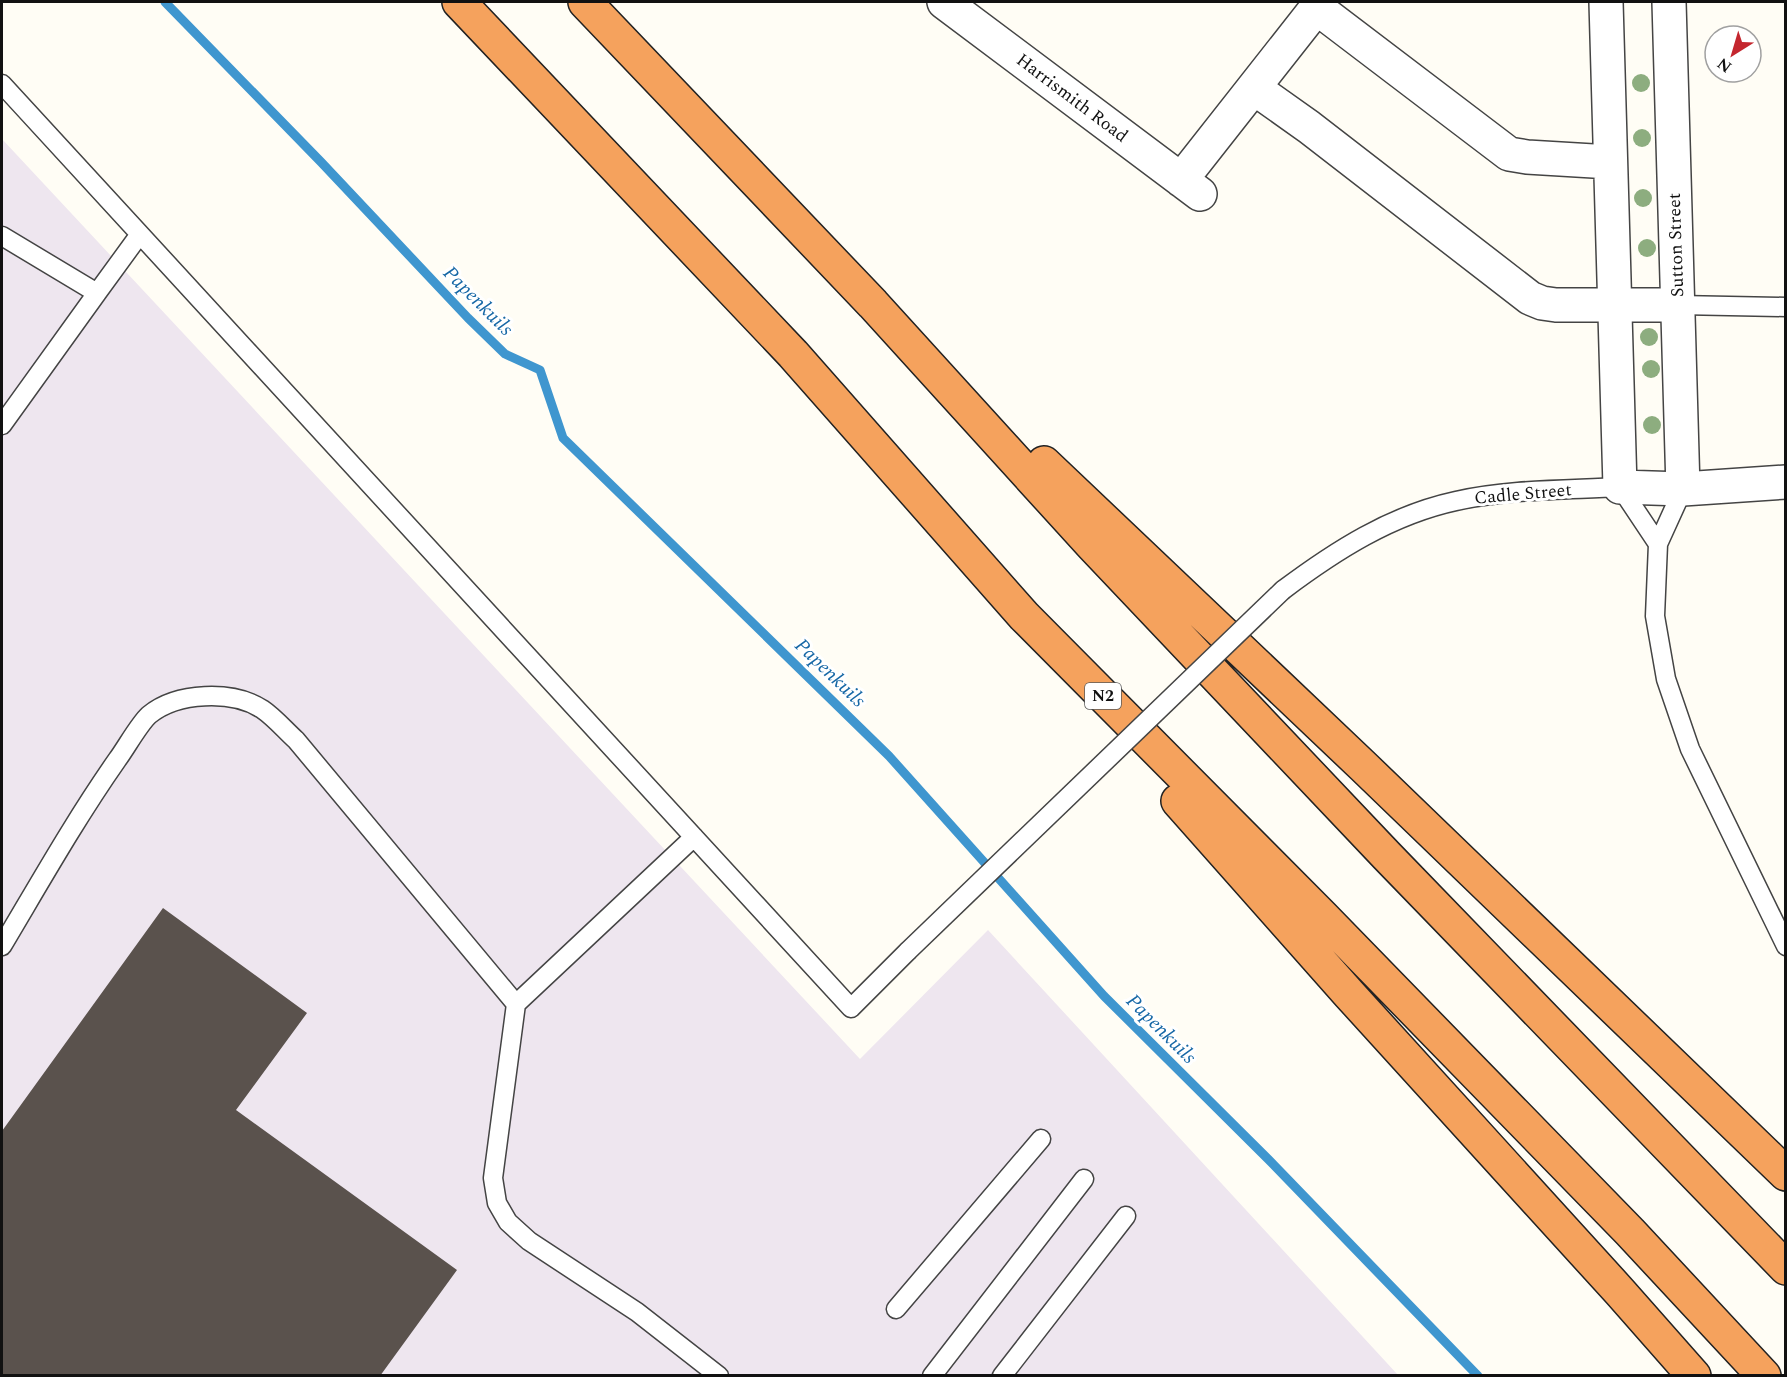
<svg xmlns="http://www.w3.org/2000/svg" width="1787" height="1377" viewBox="0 0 1787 1377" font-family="Spectral,serif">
	<rect width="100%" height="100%" fill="#fffdf5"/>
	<!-- industrial -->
	<path fill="#eee6ef" d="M 2,139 L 860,1059 L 988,930 L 1398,1375 L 2,1375 Z"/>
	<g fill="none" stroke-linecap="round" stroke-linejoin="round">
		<!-- stream -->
		<path stroke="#3f96cf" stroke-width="9" d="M 165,2 L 321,162 L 468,318 L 505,354 L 540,370 L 563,438 L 889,756 L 1104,996 L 1268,1159 L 1478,1376"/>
	</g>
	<!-- building -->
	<path fill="#5a524d" d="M 163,908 L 307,1013 L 236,1110 L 457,1270 L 380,1376 L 2,1376 L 2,1131 Z"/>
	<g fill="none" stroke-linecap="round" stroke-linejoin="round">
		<!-- lane casing -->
		<g stroke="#444" stroke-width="21">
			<path id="lane" d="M 2,84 L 851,1008 L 908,951
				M 2,236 L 97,293 L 2,425
				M 97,293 L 140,234
				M 1678,305 L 1786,307
				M 1683,489 L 1658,544 L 1655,616 L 1666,679 L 1690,749 L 1786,946
				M 1283,590 C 1335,551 1391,515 1456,501 C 1509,489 1566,490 1620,487 L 1658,544
				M 694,837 L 516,1004 L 493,1178 L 497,1203 L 508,1222 L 529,1241 L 637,1312 L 719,1376
				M 2,946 C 39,884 75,820 117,760 C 126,748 139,724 149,715 C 177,692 232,690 262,709 C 274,717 285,730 296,740 L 516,1004
				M 896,1309 L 1041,1139
				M 932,1376 L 1084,1179
				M 1002,1376 L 1126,1216"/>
		</g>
		<!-- street casing -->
		<g stroke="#444" stroke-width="36">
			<path id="street" d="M 944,2 L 1200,194
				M 1606,2 L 1620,487 L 1683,489 L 1786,482
				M 1669,2 L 1683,489
				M 1317,8 L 1509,154 L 1527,157 L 1610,162
				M 1254,88 L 1309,127 L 1530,298 L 1542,303 L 1556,305 L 1678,305
				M 1181,180 L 1321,2"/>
		</g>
		<!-- highway casing -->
		<g stroke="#222" stroke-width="36">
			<path id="highway" d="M 459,2 L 793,354 L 1024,616 L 1322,916 L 1630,1232 L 1764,1376
				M 585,2 L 873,304 L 1092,545 L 1387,856 L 1786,1268
				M 1044,463 L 1364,767 L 1786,1174
				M 1178,801 L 1349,994 L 1620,1292 L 1694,1376"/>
		</g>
		<!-- lane -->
		<use href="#lane" stroke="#fff" stroke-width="18"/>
		<!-- street -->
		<use href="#street" stroke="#fff" stroke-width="33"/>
		<!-- highway -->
		<use href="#highway" stroke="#f5a25d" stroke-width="33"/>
		<!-- lane-bridge casing -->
		<g stroke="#444" stroke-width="21" stroke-linecap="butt">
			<path id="lane-bridge" d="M 908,951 L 1283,590"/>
		</g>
		<!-- lane-bridge -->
		<use href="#lane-bridge" stroke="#fff" stroke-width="18"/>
	</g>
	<!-- trees -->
	<g fill="#8dad7f">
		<circle cx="1641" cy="83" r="9"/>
		<circle cx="1642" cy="138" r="9"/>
		<circle cx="1643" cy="198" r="9"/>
		<circle cx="1647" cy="248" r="9"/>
		<circle cx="1649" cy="337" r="9"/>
		<circle cx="1651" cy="369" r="9"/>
		<circle cx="1652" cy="425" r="9"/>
	</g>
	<g text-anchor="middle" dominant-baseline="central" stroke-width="6" stroke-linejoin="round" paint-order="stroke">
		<!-- shield labels -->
		<rect fill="#fff" stroke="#585858" stroke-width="1.5" x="1085" y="683" width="36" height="26" rx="4.5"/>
		<g font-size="16" font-weight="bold" fill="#111">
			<text x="1103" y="696">N2</text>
		</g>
		<!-- street labels -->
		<g font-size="18" fill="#111" stroke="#fff">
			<text transform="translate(1072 98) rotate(37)">Harrismith Road</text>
			<text transform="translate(1676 245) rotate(-92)">Sutton Street</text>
			<text transform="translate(1523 494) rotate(-5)">Cadle Street</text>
		</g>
		<!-- water labels -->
		<g font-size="20" font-style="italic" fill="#1768a6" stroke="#fff">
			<text transform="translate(478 301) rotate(45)">Papenkuils</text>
			<text transform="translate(830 673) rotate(44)">Papenkuils</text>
			<text transform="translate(1161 1029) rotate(45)">Papenkuils</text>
		</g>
	</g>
	<!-- border -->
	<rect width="1787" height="1377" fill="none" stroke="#111111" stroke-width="6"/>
	<!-- north arrow -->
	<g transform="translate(1733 54) rotate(217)"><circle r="28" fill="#ffffff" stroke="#a0a0a0" stroke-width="1.5"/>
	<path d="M0-4.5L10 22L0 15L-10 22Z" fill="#c4262e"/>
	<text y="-9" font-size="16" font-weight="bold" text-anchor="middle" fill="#111111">N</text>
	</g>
</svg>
